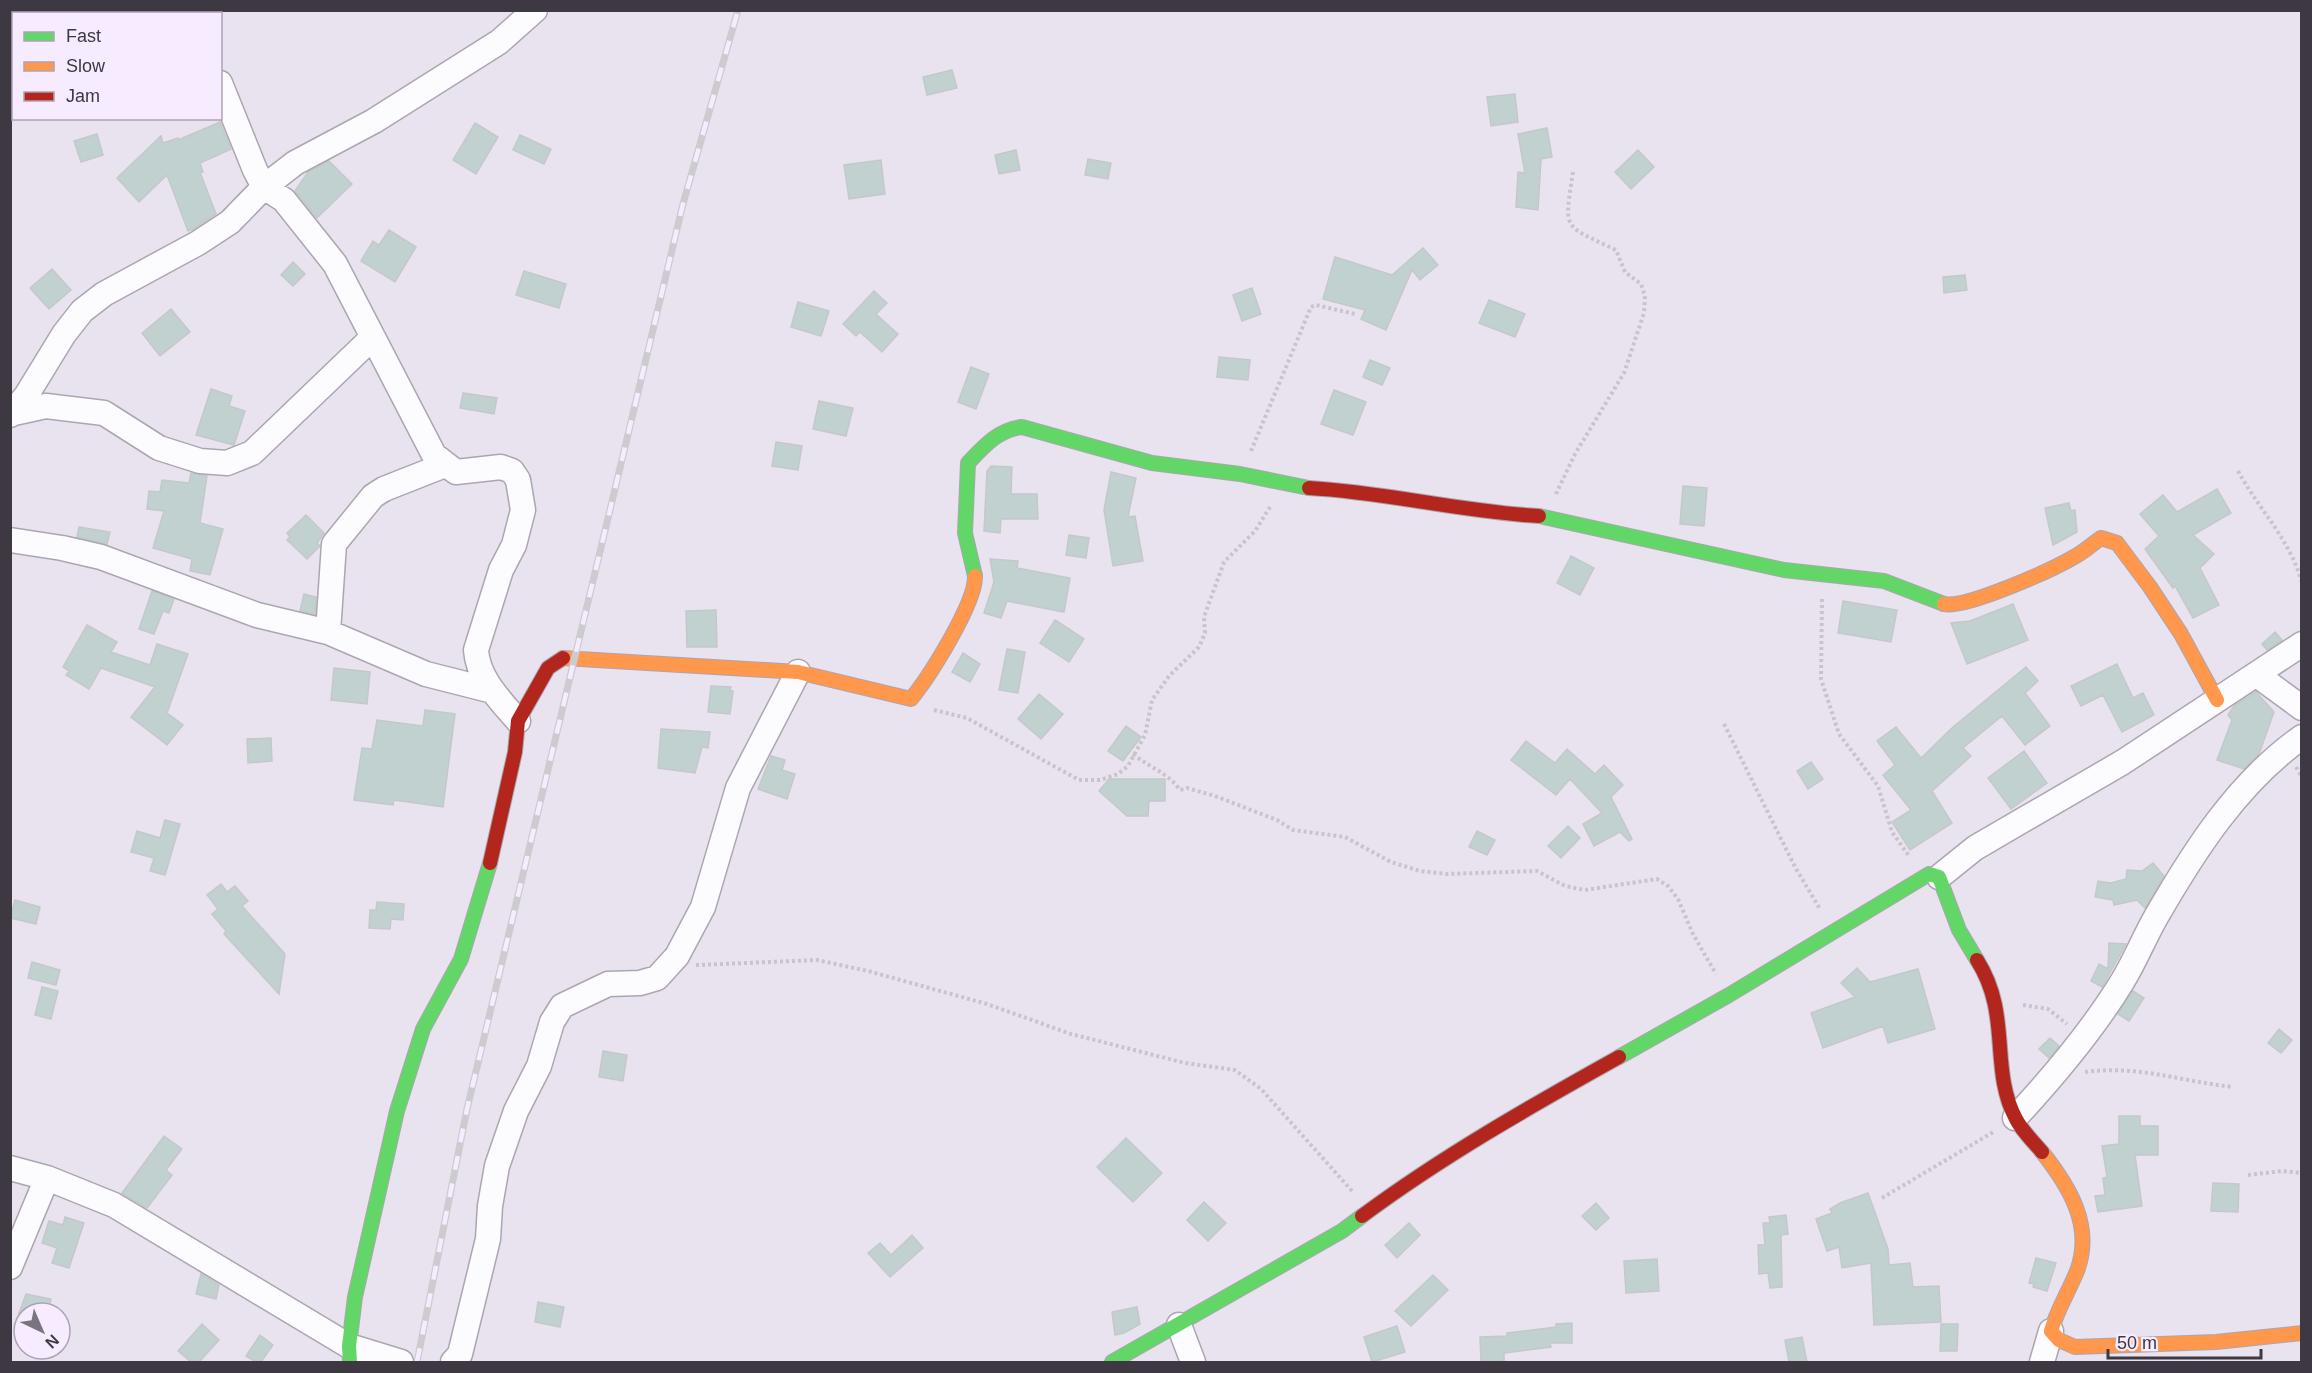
<svg xmlns="http://www.w3.org/2000/svg" width="2312" height="1373" viewBox="0 0 2312 1373" font-family="Arial,sans-serif">
	<rect width="100%" height="100%" fill="#e9e3ef"/>
	<!-- building -->
	<path fill="#c0d1d0" stroke="#c4c8cb" stroke-width="1.5" d="M 952,70 L 957,88 L 927,95 L 923,77 Z
		M 1515,94 L 1518,122 L 1491,126 L 1487,97 Z
		M 220,122 L 231,149 L 200,163 L 203,172 L 200,172 L 216,214 L 193,229 L 188,231 L 167,175 L 139,202 L 117,178 L 161,136 L 163,143 L 178,138 L 178,140 Z
		M 475,123 L 498,137 L 476,174 L 453,160 Z
		M 1547,128 L 1552,157 L 1541,159 L 1538,210 L 1516,207 L 1518,172 L 1525,173 L 1518,134 Z
		M 97,134 L 103,155 L 81,162 L 74,141 Z
		M 520,135 L 551,149 L 544,164 L 513,150 Z
		M 1016,150 L 1020,170 L 999,174 L 995,155 Z
		M 1638,150 L 1654,167 L 1631,189 L 1615,172 Z
		M 1088,159 L 1111,163 L 1108,179 L 1085,175 Z
		M 881,160 L 885,194 L 849,199 L 844,165 Z
		M 329,161 L 352,184 L 317,218 L 295,191 L 308,172 Z
		M 389,230 L 416,247 L 395,282 L 361,261 L 373,241 L 379,245 Z
		M 1423,248 L 1438,265 L 1420,280 L 1412,270 L 1386,330 L 1361,319 L 1365,310 L 1323,299 L 1335,257 L 1392,275 Z
		M 293,262 L 305,274 L 293,286 L 281,275 Z
		M 52,269 L 71,290 L 49,309 L 30,288 Z
		M 524,271 L 566,284 L 559,308 L 516,295 Z
		M 1965,275 L 1967,290 L 1944,293 L 1943,277 Z
		M 1252,288 L 1261,314 L 1242,321 L 1233,295 Z
		M 874,291 L 887,303 L 876,314 L 898,334 L 882,352 L 860,332 L 856,336 L 843,324 Z
		M 1489,300 L 1525,314 L 1515,337 L 1479,323 Z
		M 798,302 L 829,311 L 821,336 L 791,327 Z
		M 171,309 L 190,332 L 160,356 L 142,333 Z
		M 1219,357 L 1250,360 L 1248,380 L 1217,377 Z
		M 1370,360 L 1390,368 L 1382,385 L 1363,377 Z
		M 971,367 L 989,374 L 976,409 L 958,402 Z
		M 211,389 L 232,396 L 229,406 L 245,411 L 234,445 L 196,435 Z
		M 1334,390 L 1366,402 L 1353,435 L 1321,424 Z
		M 463,393 L 497,398 L 494,414 L 460,408 Z
		M 819,401 L 853,408 L 846,436 L 813,429 Z
		M 776,442 L 802,446 L 798,470 L 772,466 Z
		M 991,466 L 1012,467 L 1011,494 L 1037,494 L 1038,519 L 1001,519 L 1000,533 L 984,531 L 987,471 Z
		M 1111,472 L 1136,478 L 1128,517 L 1135,516 L 1143,561 L 1113,566 L 1104,510 Z
		M 191,473 L 207,476 L 200,523 L 223,529 L 210,575 L 190,571 L 192,559 L 153,548 L 164,511 L 147,509 L 149,491 L 160,492 L 162,480 L 189,483 Z
		M 1683,486 L 1707,488 L 1704,526 L 1680,524 Z
		M 2217,489 L 2231,513 L 2193,535 L 2214,554 L 2200,568 L 2219,605 L 2193,618 L 2175,586 L 2173,588 L 2145,549 L 2159,536 L 2140,514 L 2163,495 L 2177,512 Z
		M 2069,503 L 2071,511 L 2075,510 L 2077,532 L 2053,545 L 2045,508 Z
		M 306,515 L 324,533 L 317,543 L 320,546 L 307,559 L 287,540 L 290,537 L 287,533 Z
		M 79,527 L 110,532 L 107,544 L 77,537 Z
		M 1069,535 L 1089,538 L 1086,558 L 1066,555 Z
		M 1571,556 L 1594,568 L 1580,595 L 1557,583 Z
		M 990,559 L 1018,561 L 1017,568 L 1070,578 L 1064,612 L 1007,601 L 1001,618 L 984,613 L 994,582 Z
		M 152,591 L 174,599 L 169,613 L 163,611 L 154,634 L 139,629 Z
		M 304,594 L 316,597 L 315,614 L 300,611 Z
		M 1843,601 L 1897,610 L 1891,642 L 1838,633 Z
		M 2013,604 L 2028,640 L 1967,664 L 1951,623 L 1970,621 Z
		M 716,610 L 717,647 L 687,647 L 686,611 Z
		M 1055,620 L 1084,639 L 1069,662 L 1040,643 Z
		M 87,625 L 117,642 L 111,652 L 150,665 L 157,644 L 188,654 L 167,713 L 183,725 L 167,745 L 131,717 L 155,687 L 101,668 L 89,689 L 66,675 L 69,671 L 63,667 Z
		M 2275,632 L 2282,640 L 2267,650 L 2262,644 Z
		M 1007,649 L 1025,652 L 1018,693 L 999,690 Z
		M 963,653 L 980,664 L 970,682 L 952,672 Z
		M 2117,664 L 2133,698 L 2143,693 L 2154,715 L 2122,732 L 2103,695 L 2081,706 L 2071,686 Z
		M 2026,667 L 2038,681 L 2025,693 L 2050,726 L 2025,745 L 2002,716 L 1963,748 L 1971,756 L 1932,791 L 1952,823 L 1910,850 L 1892,822 L 1911,810 L 1883,775 L 1895,765 L 1877,741 L 1896,727 L 1921,758 L 1953,727 Z
		M 334,668 L 370,672 L 367,704 L 331,700 Z
		M 711,686 L 731,687 L 730,691 L 733,691 L 730,714 L 708,712 Z
		M 2256,692 L 2274,712 L 2259,754 L 2244,769 L 2217,760 L 2232,720 L 2228,715 L 2234,706 Z
		M 1039,694 L 1063,714 L 1041,739 L 1018,719 Z
		M 425,710 L 455,714 L 443,807 L 394,800 L 393,805 L 354,800 L 362,748 L 372,749 L 377,720 L 423,726 Z
		M 1126,726 L 1141,737 L 1123,761 L 1108,751 Z
		M 661,729 L 710,732 L 708,748 L 702,747 L 695,773 L 658,768 Z
		M 271,738 L 272,761 L 248,763 L 247,739 Z
		M 1526,741 L 1555,763 L 1567,749 L 1595,774 L 1604,765 L 1623,785 L 1611,797 L 1632,839 L 1629,841 L 1620,832 L 1594,846 L 1583,824 L 1602,813 L 1570,779 L 1556,795 L 1511,760 Z
		M 2024,751 L 2047,783 L 2011,809 L 1988,778 Z
		M 771,756 L 785,760 L 782,770 L 795,774 L 787,799 L 758,789 Z
		M 1811,762 L 1823,779 L 1808,789 L 1797,771 Z
		M 1109,779 L 1165,779 L 1165,801 L 1149,801 L 1148,816 L 1127,816 L 1099,791 Z
		M 165,820 L 180,824 L 165,875 L 150,871 L 154,858 L 131,852 L 137,831 L 160,838 Z
		M 1568,826 L 1580,838 L 1561,858 L 1548,846 Z
		M 1477,831 L 1495,840 L 1487,855 L 1469,847 Z
		M 2153,863 L 2164,876 L 2145,908 L 2137,900 L 2114,905 L 2113,900 L 2095,897 L 2098,881 L 2111,883 L 2126,879 L 2127,870 L 2142,871 Z
		M 221,884 L 227,892 L 235,886 L 248,901 L 242,906 L 285,954 L 279,994 L 224,934 L 226,931 L 212,914 L 218,909 L 207,895 Z
		M 15,900 L 40,907 L 36,924 L 10,918 Z
		M 377,902 L 404,904 L 403,920 L 391,919 L 390,929 L 369,928 L 370,910 L 376,910 Z
		M 2109,943 L 2126,944 L 2102,987 L 2091,981 L 2099,964 L 2108,969 Z
		M 32,962 L 60,970 L 56,985 L 28,978 Z
		M 1857,968 L 1870,982 L 1918,969 L 1935,1029 L 1888,1043 L 1883,1026 L 1823,1048 L 1811,1013 L 1855,997 L 1841,983 Z
		M 42,987 L 58,991 L 51,1019 L 35,1015 Z
		M 2133,991 L 2144,998 L 2129,1021 L 2118,1014 Z
		M 2279,1029 L 2292,1040 L 2281,1053 L 2268,1043 Z
		M 2050,1038 L 2059,1046 L 2049,1058 L 2039,1049 Z
		M 603,1051 L 627,1055 L 623,1081 L 599,1077 Z
		M 2119,1116 L 2140,1116 L 2140,1126 L 2158,1126 L 2158,1155 L 2135,1155 L 2142,1206 L 2098,1212 L 2095,1196 L 2105,1195 L 2103,1178 L 2107,1177 L 2102,1146 L 2119,1144 Z
		M 164,1136 L 182,1149 L 166,1170 L 172,1175 L 147,1208 L 122,1193 Z
		M 1126,1138 L 1162,1173 L 1133,1202 L 1097,1167 Z
		M 2213,1183 L 2239,1184 L 2238,1212 L 2211,1211 Z
		M 1868,1193 L 1888,1249 L 1889,1265 L 1910,1263 L 1913,1287 L 1939,1286 L 1941,1322 L 1874,1325 L 1871,1263 L 1842,1268 L 1839,1247 L 1827,1251 L 1816,1219 L 1832,1213 L 1830,1209 L 1840,1203 Z
		M 1204,1202 L 1226,1223 L 1208,1241 L 1187,1220 Z
		M 1596,1203 L 1609,1218 L 1596,1230 L 1582,1216 Z
		M 1786,1215 L 1788,1234 L 1781,1235 L 1782,1287 L 1770,1288 L 1768,1273 L 1759,1274 L 1758,1245 L 1765,1245 L 1763,1223 L 1770,1223 L 1769,1217 Z
		M 65,1217 L 84,1223 L 69,1268 L 52,1263 L 57,1248 L 42,1243 L 49,1221 L 63,1225 Z
		M 1409,1223 L 1420,1235 L 1397,1258 L 1385,1245 Z
		M 912,1235 L 923,1248 L 890,1277 L 868,1253 L 880,1243 L 891,1255 Z
		M 2036,1258 L 2056,1263 L 2047,1291 L 2033,1287 L 2034,1284 L 2029,1283 Z
		M 1657,1259 L 1659,1291 L 1626,1293 L 1624,1261 Z
		M 201,1274 L 219,1285 L 216,1299 L 196,1294 Z
		M 1433,1275 L 1448,1290 L 1411,1326 L 1395,1311 Z
		M 26,1294 L 51,1299 L 48,1313 L 19,1313 Z
		M 538,1302 L 564,1307 L 560,1327 L 535,1322 Z
		M 1137,1307 L 1140,1324 L 1124,1333 L 1115,1335 L 1112,1312 Z
		M 1572,1323 L 1572,1343 L 1550,1343 L 1551,1347 L 1504,1353 L 1504,1362 L 1481,1362 L 1480,1337 L 1507,1336 L 1507,1333 L 1556,1327 L 1556,1324 Z
		M 202,1324 L 219,1340 L 199,1362 L 191,1362 L 178,1351 Z
		M 1941,1324 L 1958,1324 L 1957,1351 L 1940,1351 Z
		M 1397,1326 L 1405,1352 L 1372,1362 L 1364,1337 Z
		M 260,1335 L 273,1345 L 261,1362 L 256,1362 L 246,1356 Z
		M 1802,1337 L 1807,1362 L 1789,1362 L 1785,1340 Z"/>
	<g fill="none" stroke-linecap="round" stroke-linejoin="round">
		<!-- street casing -->
		<g stroke="#aba6b0" stroke-width="27">
			<path id="street" d="M 192,10 L 193,14
				M 220,83 L 255,170 L 264,187 L 284,200 L 335,264 L 434,455 L 456,472 L 501,467 L 512,471 L 518,480 L 523,510 L 514,545 L 501,570 L 476,650 C 478,679 500,700 518,721
				M 14,413 L 46,406 L 104,413 L 159,448 L 200,461 L 227,463 L 252,453 L 372,338
				M 10,415 L 26,396 L 64,334 L 82,311 L 104,294 L 198,243 L 230,222 L 264,187 L 295,163 L 374,121 L 499,42 L 535,10
				M 10,540 L 62,548 L 101,557 L 257,615 L 328,632 L 426,674 L 493,691
				M 328,632 L 334,544 L 373,496 L 384,489 L 445,465
				M 2257,675 L 2302,708
				M 1939,877 L 1975,848 L 2123,762 L 2302,644
				M 2015,1118 C 2054,1076 2092,1031 2122,982 C 2135,961 2144,938 2156,917 C 2194,851 2238,782 2302,737
				M 10,1168 L 47,1178 L 114,1205 L 349,1346 L 401,1362
				M 10,1267 L 47,1178
				M 1179,1325 L 1193,1362
				M 453,1362 L 460,1354 L 488,1239 L 490,1206 L 497,1166 L 516,1111 L 539,1066 L 552,1022 L 562,1006 L 608,984 L 640,983 L 657,978 L 677,956 L 703,907 L 738,788 L 798,672
				M 2042,1362 L 2051,1331"/>
		</g>
		<!-- fast casing -->
		<g stroke="#aba6b0" stroke-width="16">
			<path id="fast" d="M 1539,516 L 1784,570 L 1884,581 L 1944,604
				M 975,576 L 965,533 L 968,463 C 984,446 998,430 1022,427 L 1152,463 L 1240,474 L 1309,488
				M 1619,1057 L 1729,995 L 1929,874 L 1939,877 L 1959,930 L 1977,960
				M 350,1362 L 349,1346 L 355,1297 L 397,1111 L 423,1029 L 461,959 L 490,863
				M 1112,1362 L 1342,1231 L 1362,1216"/>
		</g>
		<!-- slow casing -->
		<g stroke="#aba6b0" stroke-width="16">
			<path id="slow" d="M 1944,604 C 1965,609 2052,570 2074,557 C 2084,552 2092,544 2101,538 L 2117,543 L 2150,587 L 2181,634 L 2217,700
				M 563,658 L 798,672 L 911,699 C 929,677 976,603 975,576
				M 2042,1152 C 2069,1186 2094,1226 2077,1271 C 2069,1291 2057,1310 2051,1331 L 2059,1340 L 2075,1347 L 2216,1342 L 2302,1333"/>
		</g>
		<!-- jam casing -->
		<g stroke="#aba6b0" stroke-width="16">
			<path id="jam" d="M 1309,488 C 1386,492 1461,512 1539,516
				M 490,863 L 515,752 L 518,721 L 548,668 L 563,658
				M 1977,960 C 2012,1015 1989,1068 2016,1119 C 2022,1131 2033,1141 2042,1152
				M 1362,1216 C 1443,1156 1531,1106 1619,1057"/>
		</g>
		<!-- path -->
		<path stroke="#c8c4c9" stroke-width="4" stroke-dasharray="3 3" stroke-linecap="butt" d="M 1251,451 L 1311,307 L 1316,305 L 1355,314
			M 2238,471 C 2258,508 2291,541 2302,583
			M 1556,494 L 1575,454 L 1624,373 L 1644,313 L 1645,296 L 1641,284 L 1625,272 L 1616,250 C 1562,224 1564,232 1573,172
			M 1822,599 L 1821,679 L 1839,734 L 1878,786 L 1892,832 L 1909,856
			M 934,710 L 967,718 L 1079,780 L 1100,780 L 1118,774 L 1128,766 L 1145,735 L 1152,700 L 1169,676 L 1199,647 L 1205,633 L 1204,617 L 1224,562 L 1255,531 L 1270,507
			M 1724,724 L 1795,867 L 1820,909
			M 1133,754 C 1150,768 1167,772 1180,790 L 1187,788 L 1215,796 L 1277,820 L 1293,830 L 1345,837 L 1391,862 L 1420,871 L 1447,874 L 1537,871 L 1565,886 L 1585,890 L 1657,879 L 1668,886 L 1678,899 L 1693,934 L 1716,974
			M 2296,767 L 2302,777
			M 696,965 L 817,960 L 868,971 L 987,1004 L 1071,1034 L 1185,1063 L 1235,1070 L 1261,1089 L 1353,1192
			M 2023,1005 L 2048,1009 L 2067,1024
			M 2085,1072 C 2139,1065 2179,1081 2233,1087
			M 2248,1175 L 2282,1171 L 2302,1173
			M 1882,1198 L 1995,1131"/>
		<!-- street -->
		<use href="#street" stroke="#fcfbfd" stroke-width="24"/>
		<!-- fast -->
		<use href="#fast" stroke="#63d668" stroke-width="14"/>
		<!-- slow -->
		<use href="#slow" stroke="#ff974d" stroke-width="14"/>
		<!-- jam -->
		<use href="#jam" stroke="#b3261e" stroke-width="14"/>
		<!-- rail casing -->
		<g stroke="#cdcbcf" stroke-width="7">
			<path id="rail" d="M 417,1362 L 467,1109 L 683,204 L 738,10"/>
		</g>
		<!-- rail -->
		<use href="#rail" stroke="#f6ebff" stroke-width="4.5" stroke-dasharray="14" stroke-linecap="butt"/>
	</g>
	<!-- border -->
	<rect width="2312" height="1373" fill="none" stroke="#3d3841" stroke-width="24"/>
	<!-- legend -->
	<rect x="12" y="12" width="210" height="108" fill="#f6ebff" stroke="#aca3b3" stroke-width="1.5"/>
	<rect x="24" y="32" width="30" height="9" fill="#63d668" stroke="#aca3b3" stroke-width="1.5"/>
	<text x="66" y="42" font-size="18" fill="#3d3841">Fast</text>
	<rect x="24" y="62" width="30" height="9" fill="#ff974d" stroke="#aca3b3" stroke-width="1.5"/>
	<text x="66" y="72" font-size="18" fill="#3d3841">Slow</text>
	<rect x="24" y="92" width="30" height="9" fill="#b3261e" stroke="#aca3b3" stroke-width="1.5"/>
	<text x="66" y="102" font-size="18" fill="#3d3841">Jam</text>
	<!-- north arrow -->
	<g transform="translate(42 1331) rotate(136)"><circle r="28" fill="#f6ebff" stroke="#aca3b3" stroke-width="1.5"/>
	<path d="M0-4.5L10 22L0 15L-10 22Z" fill="#79747e"/>
	<text y="-9" font-size="16" font-weight="bold" text-anchor="middle" fill="#3d3841">N</text>
	</g>
	<!-- scale -->
	<path d="M2108 1349v9h153v-9" fill="none" stroke="#3d3841" stroke-width="3"/>
	<text x="2117" y="1349" font-size="18" fill="#3d3841" stroke="#f6ebff" stroke-width="4.5" paint-order="stroke">50 m</text>
</svg>
